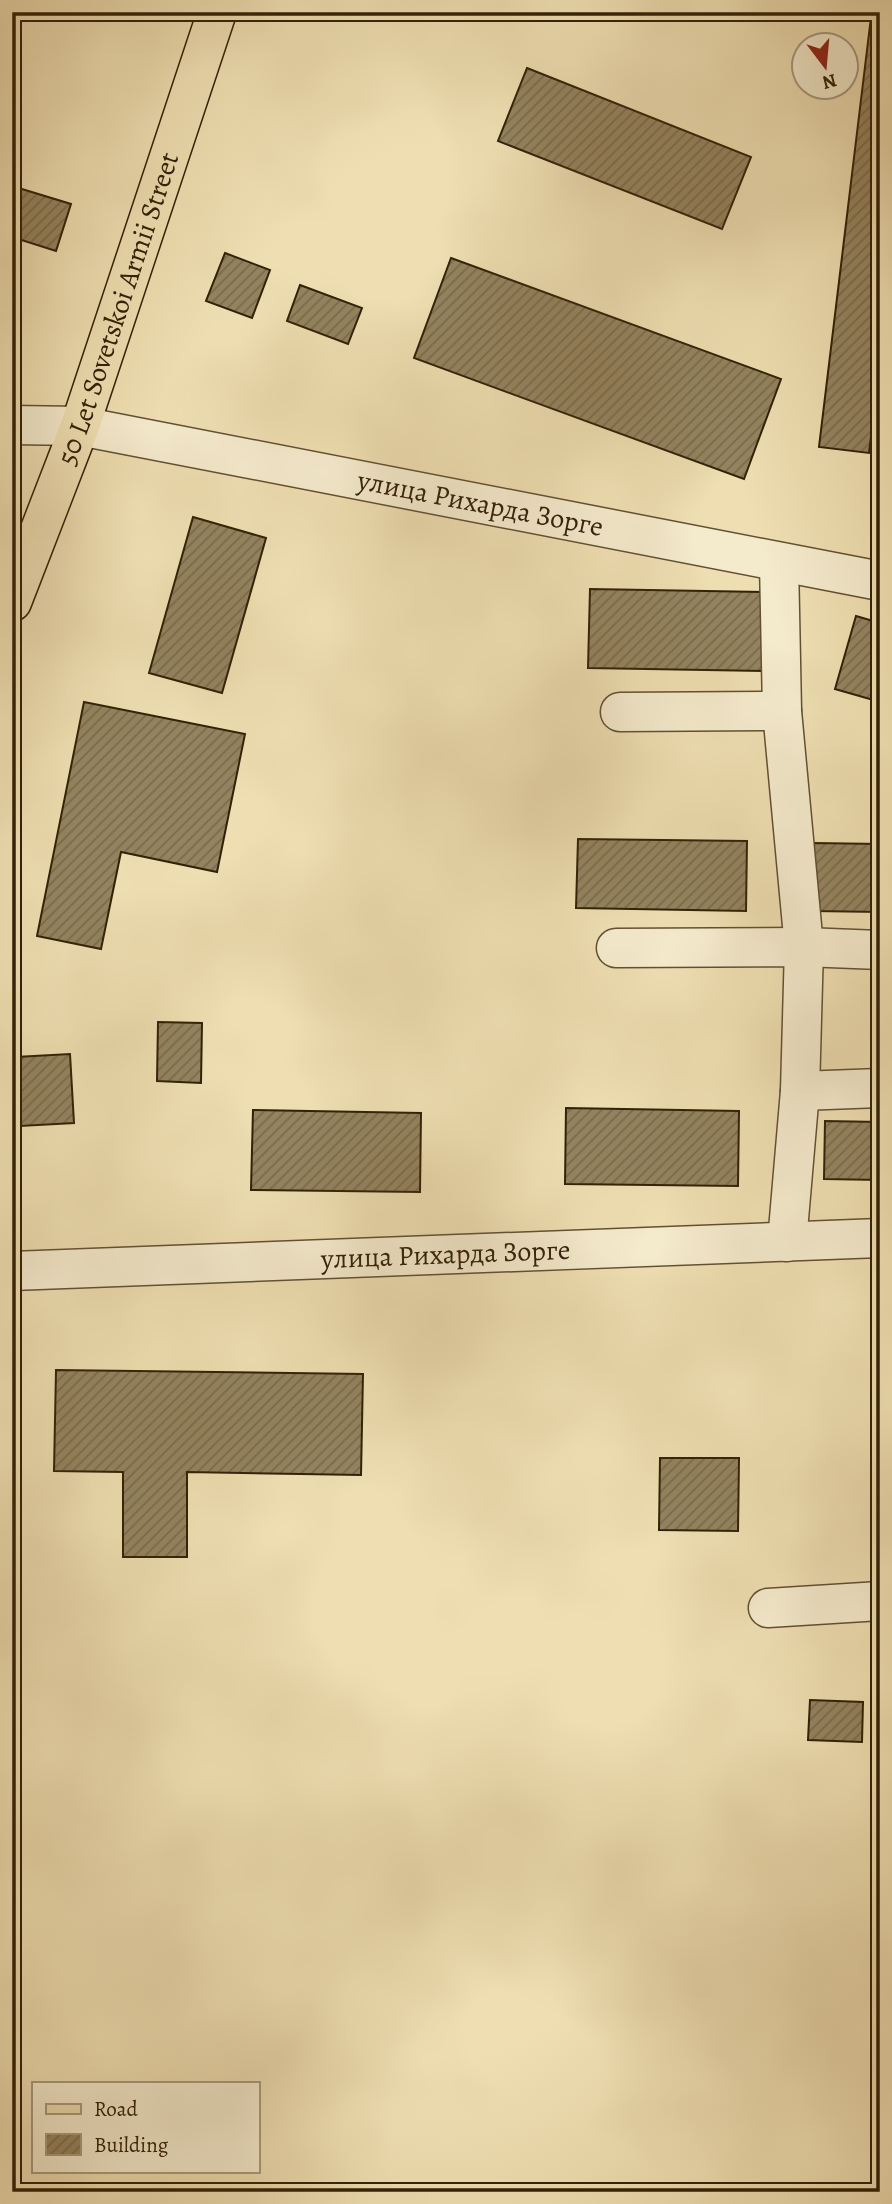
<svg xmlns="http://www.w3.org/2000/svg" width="892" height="2204" viewBox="0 0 892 2204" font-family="Alegreya,serif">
	<defs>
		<pattern id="building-hatch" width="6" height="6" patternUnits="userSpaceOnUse" patternTransform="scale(1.75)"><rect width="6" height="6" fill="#94835f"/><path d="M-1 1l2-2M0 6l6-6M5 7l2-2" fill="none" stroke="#796b4c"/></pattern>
	</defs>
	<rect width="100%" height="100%" fill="#eedeb1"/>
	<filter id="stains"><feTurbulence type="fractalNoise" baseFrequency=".00286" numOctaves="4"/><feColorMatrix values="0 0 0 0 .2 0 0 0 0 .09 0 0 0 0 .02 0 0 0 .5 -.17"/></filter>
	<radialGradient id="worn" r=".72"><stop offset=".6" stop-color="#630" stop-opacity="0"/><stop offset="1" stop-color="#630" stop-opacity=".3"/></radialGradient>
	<!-- building -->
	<path fill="url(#building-hatch)" stroke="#332107" stroke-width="2" d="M 871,17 L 880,18 L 880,360 L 869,453 L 819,447 Z
		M 527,68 L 751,157 L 722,229 L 498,141 Z
		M 12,186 L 71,204 L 56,251 L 12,237 Z
		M 225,253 L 270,270 L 252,318 L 206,301 Z
		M 451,258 L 781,379 L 744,479 L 414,358 Z
		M 300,285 L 362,308 L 348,344 L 287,321 Z
		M 193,517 L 266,538 L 222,693 L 149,673 Z
		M 590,589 L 767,592 L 766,671 L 588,668 Z
		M 856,616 L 880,623 L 880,702 L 835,689 Z
		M 84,702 L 245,734 L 217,872 L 121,852 L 101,949 L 37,936 Z
		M 578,839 L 747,841 L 746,911 L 576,908 Z
		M 814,843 L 880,844 L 880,912 L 813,911 Z
		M 158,1022 L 202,1023 L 201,1083 L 157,1081 Z
		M 70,1054 L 74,1123 L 20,1126 L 16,1057 Z
		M 566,1108 L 739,1111 L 738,1186 L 565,1184 Z
		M 253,1110 L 421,1113 L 420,1192 L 251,1190 Z
		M 825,1121 L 880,1122 L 880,1180 L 824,1179 Z
		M 56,1370 L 363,1374 L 361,1475 L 187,1472 L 187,1557 L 123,1557 L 123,1472 L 54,1471 Z
		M 660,1458 L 739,1458 L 738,1531 L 659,1530 Z
		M 810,1700 L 863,1702 L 862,1742 L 808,1740 Z"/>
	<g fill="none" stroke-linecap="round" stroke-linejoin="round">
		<!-- minor casing -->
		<g stroke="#625032" stroke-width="41">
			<g id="minor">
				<path id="s1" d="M 12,425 L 80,426 L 880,581"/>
				<path d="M 779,562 L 782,711 L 804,947 L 800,1091 L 787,1242"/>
				<path d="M 620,712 L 782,711"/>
				<path d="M 616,948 L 804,947 L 880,950"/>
				<path d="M 800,1091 L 880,1088"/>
				<path id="s2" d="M 12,1271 L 880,1238"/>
				<path d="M 768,1608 L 880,1601"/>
			</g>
		</g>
		<!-- major casing -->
		<g stroke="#332107" stroke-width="41">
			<g id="major">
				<path id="s3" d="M 12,602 L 80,426 L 217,12"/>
			</g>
		</g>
		<!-- minor -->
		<use href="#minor" stroke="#f4eacc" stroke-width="38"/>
		<!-- major -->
		<use href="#major" stroke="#eedeb1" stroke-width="38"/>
	</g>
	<g text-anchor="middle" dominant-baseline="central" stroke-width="5" stroke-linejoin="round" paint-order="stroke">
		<!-- street labels -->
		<g font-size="28" fill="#332107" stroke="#f4eacc">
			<text stroke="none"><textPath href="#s3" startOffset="312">50 Let Sovetskoi Armii Street</textPath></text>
			<text stroke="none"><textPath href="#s1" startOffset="476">улица Рихарда Зорге</textPath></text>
			<text stroke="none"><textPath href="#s2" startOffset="434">улица Рихарда Зорге</textPath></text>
		</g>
	</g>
	<!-- margin -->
	<rect width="892" height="2204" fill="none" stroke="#eedeb1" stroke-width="42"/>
	<rect x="14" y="14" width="864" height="2176" fill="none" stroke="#332107" stroke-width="3.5"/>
	<rect x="21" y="21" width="850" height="2162" fill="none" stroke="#332107" stroke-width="2"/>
	<!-- legend -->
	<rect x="32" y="2082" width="228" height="91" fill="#f4eacc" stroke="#a79a7d" stroke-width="2"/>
	<rect x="46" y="2104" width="35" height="10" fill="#eedeb1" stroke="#a79a7d" stroke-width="2"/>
	<text x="94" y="2116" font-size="21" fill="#332107">Road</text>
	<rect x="46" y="2134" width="35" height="21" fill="url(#building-hatch)" stroke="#a79a7d" stroke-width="2"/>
	<text x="94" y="2152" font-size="21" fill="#332107">Building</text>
	<!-- north arrow -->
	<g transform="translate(825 66) rotate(164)"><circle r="33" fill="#f4eacc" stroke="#a79a7d" stroke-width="2"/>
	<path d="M0-5L12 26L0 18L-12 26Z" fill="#8f2418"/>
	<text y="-10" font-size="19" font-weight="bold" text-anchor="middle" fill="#332107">N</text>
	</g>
	<rect width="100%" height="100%" filter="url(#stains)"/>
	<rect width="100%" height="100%" fill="url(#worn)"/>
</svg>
